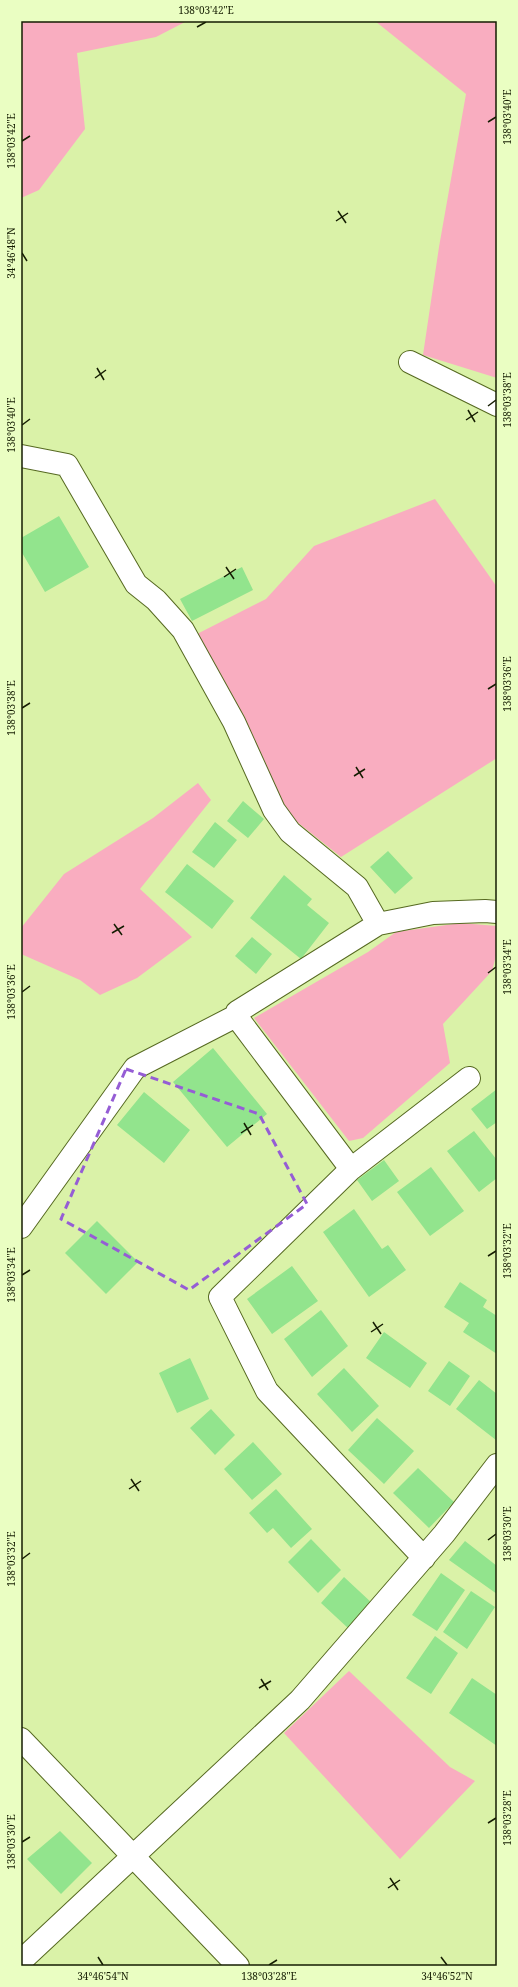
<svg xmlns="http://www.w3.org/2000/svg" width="518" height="1987" viewBox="0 0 518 1987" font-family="'Noto Serif',serif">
	<rect width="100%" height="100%" fill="#daf2a8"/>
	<!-- green -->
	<path fill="#f9adc0" d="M 21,21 L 187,21 L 156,37 L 77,53 L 85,129 L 39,190 L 21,198 Z
		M 375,21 L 497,21 L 497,378 L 423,355 L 439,247 L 466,94 Z
		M 435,499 L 497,587 L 497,758 L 341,857 L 282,810 L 197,634 L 266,599 L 314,546 Z
		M 198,783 L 211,800 L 140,889 L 192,937 L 137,978 L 100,995 L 80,980 L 21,954 L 21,928 L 64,874 L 153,818 Z
		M 461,923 L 497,926 L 497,952 L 492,971 L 443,1024 L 450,1063 L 363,1138 L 349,1141 L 254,1018 L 368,952 L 396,932 Z
		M 349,1671 L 450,1767 L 475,1781 L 400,1859 L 284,1733 Z"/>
	<!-- building -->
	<path fill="#92e48d" d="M 59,516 L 89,567 L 45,592 L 21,551 L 21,538 Z
		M 242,567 L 253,590 L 192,621 L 180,599 Z
		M 243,801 L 264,819 L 248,838 L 227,821 Z
		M 215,822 L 237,840 L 214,868 L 192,852 Z
		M 388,851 L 413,878 L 395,894 L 370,867 Z
		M 187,864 L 234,901 L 212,929 L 165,892 Z
		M 284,875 L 312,899 L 307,905 L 329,923 L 301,959 L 250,918 Z
		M 252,937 L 272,954 L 256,974 L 235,956 Z
		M 213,1048 L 267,1114 L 227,1147 L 173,1082 Z
		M 497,1089 L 497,1122 L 487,1129 L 471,1109 Z
		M 144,1092 L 190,1130 L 164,1163 L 117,1125 Z
		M 474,1131 L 497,1160 L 497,1178 L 479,1192 L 447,1151 Z
		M 384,1160 L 399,1181 L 372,1201 L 357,1180 Z
		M 431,1167 L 464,1211 L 430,1236 L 397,1192 Z
		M 354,1209 L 382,1249 L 388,1245 L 406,1270 L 369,1297 L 323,1232 Z
		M 97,1221 L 138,1262 L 106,1294 L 65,1253 Z
		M 292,1266 L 318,1301 L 272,1334 L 247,1299 Z
		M 460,1282 L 487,1300 L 483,1307 L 497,1316 L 497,1354 L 463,1332 L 469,1323 L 444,1307 Z
		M 321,1310 L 348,1346 L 312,1377 L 284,1339 Z
		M 384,1332 L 427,1363 L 410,1388 L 366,1358 Z
		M 190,1358 L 209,1399 L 177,1413 L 159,1373 Z
		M 449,1361 L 470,1376 L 450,1406 L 428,1391 Z
		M 344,1368 L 379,1406 L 352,1432 L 317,1394 Z
		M 479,1380 L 497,1394 L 496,1440 L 456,1409 Z
		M 211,1409 L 235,1435 L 215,1455 L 190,1428 Z
		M 377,1418 L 414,1451 L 384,1484 L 348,1450 Z
		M 253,1442 L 282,1474 L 252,1500 L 224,1469 Z
		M 418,1468 L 454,1502 L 429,1528 L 393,1493 Z
		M 276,1489 L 312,1529 L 291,1548 L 273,1528 L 267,1533 L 249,1513 Z
		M 311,1539 L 341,1570 L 318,1593 L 288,1562 Z
		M 465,1541 L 497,1566 L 497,1594 L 449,1560 Z
		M 441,1573 L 465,1590 L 437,1631 L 412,1615 Z
		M 344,1577 L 373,1604 L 349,1629 L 321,1603 Z
		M 471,1591 L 495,1607 L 467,1649 L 443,1632 Z
		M 435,1636 L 458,1653 L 431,1694 L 406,1678 Z
		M 472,1678 L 497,1695 L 497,1746 L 449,1713 Z
		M 60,1831 L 92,1863 L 61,1894 L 27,1859 Z"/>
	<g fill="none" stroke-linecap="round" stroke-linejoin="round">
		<!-- minor casing -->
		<g stroke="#566921" stroke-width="24">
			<path id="minor" d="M 410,362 L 497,405
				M 21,456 L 67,465 L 136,584 L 156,600 L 183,630 L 234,722 L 274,810 L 290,832 L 357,887 L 378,924
				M 236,1016 L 351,1169
				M 21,1227 L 135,1068 L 236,1016 L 237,1012 L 378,924 L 433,913 L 485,911 L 497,912
				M 424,1558 L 267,1391 L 220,1297 L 351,1169 L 469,1078
				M 21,1739 L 238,1966
				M 21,1961 L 300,1700 L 444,1534 L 497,1465"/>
		</g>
		<!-- minor -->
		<use href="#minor" stroke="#fff" stroke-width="22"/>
	</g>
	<!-- marked area -->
	<path fill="none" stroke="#955dd5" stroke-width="3" stroke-dasharray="8 5" stroke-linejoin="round" d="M 126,1069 L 259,1114 L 307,1204 L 189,1290 L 61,1219 Z"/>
	<!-- ticks -->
	<path fill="none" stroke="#151d02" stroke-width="1.5" d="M 197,27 L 206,22M 488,122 L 496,117M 22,141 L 30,136M 338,211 L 346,223M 336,221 L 348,213M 22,253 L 27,261M 97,368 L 104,380M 95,378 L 106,370M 488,406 L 496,400M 468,410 L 475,422M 466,420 L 478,412M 22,425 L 30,419M 226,567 L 234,579M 224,577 L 236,569M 488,689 L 496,684M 22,708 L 30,703M 356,767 L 363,778M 354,776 L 365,769M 114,924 L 122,935M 112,933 L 124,926M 488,973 L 496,967M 22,992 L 30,986M 244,1123 L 251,1135M 241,1133 L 253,1125M 488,1256 L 496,1251M 22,1275 L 30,1270M 373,1322 L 381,1334M 371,1332 L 383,1324M 131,1479 L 139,1491M 129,1489 L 141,1481M 488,1540 L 496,1534M 22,1559 L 30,1553M 261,1679 L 268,1690M 259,1688 L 271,1681M 488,1823 L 496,1818M 22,1842 L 30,1837M 390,1878 L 398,1890M 388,1888 L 400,1880M 98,1957 L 103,1965M 441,1957 L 447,1965M 269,1965 L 277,1960"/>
	<!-- border -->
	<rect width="518" height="1987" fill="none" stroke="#eafec2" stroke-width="44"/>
	<rect x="22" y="22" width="474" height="1943" fill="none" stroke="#151d02" stroke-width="1.5"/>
	<g font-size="10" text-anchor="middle" fill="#151d02">
		<text x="206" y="14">138°03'42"E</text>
		<text transform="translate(507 117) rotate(-90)" y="4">138°03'40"E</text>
		<text transform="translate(11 141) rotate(-90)" y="4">138°03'42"E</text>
		<text transform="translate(11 253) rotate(-90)" y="4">34°46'48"N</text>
		<text transform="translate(507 400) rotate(-90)" y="4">138°03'38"E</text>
		<text transform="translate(11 425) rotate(-90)" y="4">138°03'40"E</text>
		<text transform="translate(507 684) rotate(-90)" y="4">138°03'36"E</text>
		<text transform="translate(11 708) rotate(-90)" y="4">138°03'38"E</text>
		<text transform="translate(507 967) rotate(-90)" y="4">138°03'34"E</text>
		<text transform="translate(11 992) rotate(-90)" y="4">138°03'36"E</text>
		<text transform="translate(507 1251) rotate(-90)" y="4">138°03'32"E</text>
		<text transform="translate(11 1275) rotate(-90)" y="4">138°03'34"E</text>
		<text transform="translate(507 1534) rotate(-90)" y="4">138°03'30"E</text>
		<text transform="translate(11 1559) rotate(-90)" y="4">138°03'32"E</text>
		<text transform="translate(507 1818) rotate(-90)" y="4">138°03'28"E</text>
		<text transform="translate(11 1842) rotate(-90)" y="4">138°03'30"E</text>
		<text x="103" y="1980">34°46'54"N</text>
		<text x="269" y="1980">138°03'28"E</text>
		<text x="447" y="1980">34°46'52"N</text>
	</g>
</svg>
